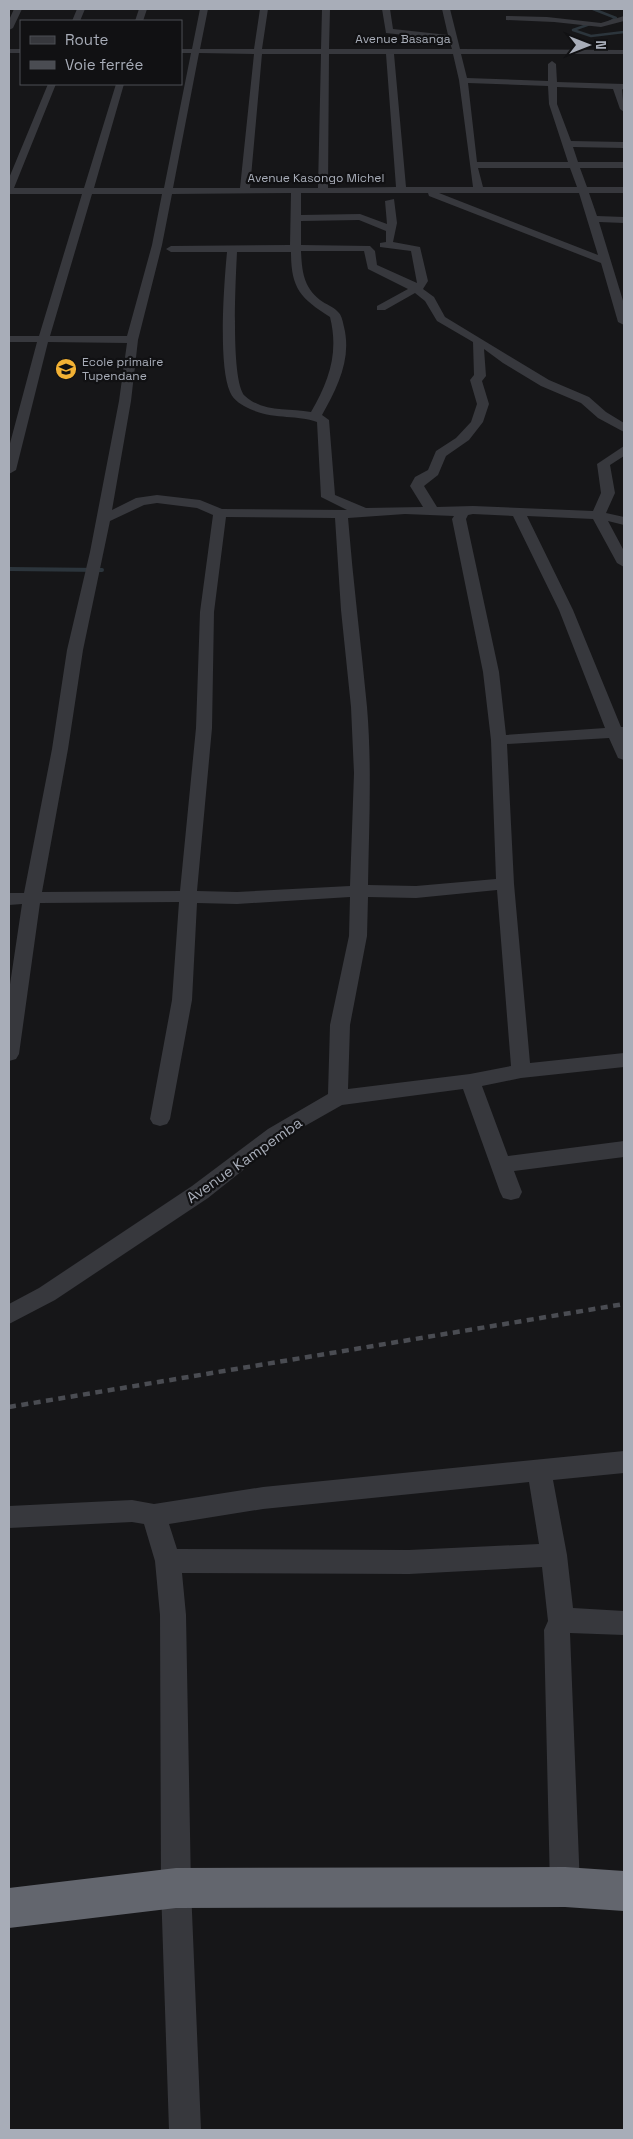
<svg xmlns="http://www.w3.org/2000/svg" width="633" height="2139" viewBox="0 0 633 2139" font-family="'Space Grotesk',sans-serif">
	<rect width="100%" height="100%" fill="#161618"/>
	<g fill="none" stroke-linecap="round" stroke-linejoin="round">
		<!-- stream-far1 -->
		<path stroke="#2c353c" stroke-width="2.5" d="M 593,9 L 616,18 L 609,22
			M 590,24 L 573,30 L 591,36 L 624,32"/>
		<!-- stream -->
		<path stroke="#2c353c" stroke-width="4" d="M 9,569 L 102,570"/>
		<!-- minor -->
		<path fill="#37383d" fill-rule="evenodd" d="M 14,9 L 22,9 L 13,28 L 9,30 L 9,20 Z
			M 77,9 L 85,9 L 80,21 L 72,21 Z
			M 139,9 L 147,9 L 143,21 L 135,21 Z
			M 200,9 L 208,9 L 200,49 L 254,49 L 260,9 L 268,9 L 262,49 L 321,49 L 322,9 L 330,9 L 329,49 L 452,49 L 449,40 L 386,33 L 382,9 L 390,9 L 393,29 L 448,35 L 442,9 L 450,9 L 460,49 L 624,50 L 624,54 L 461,54 L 467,78 L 548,81 L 548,64 L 552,61 L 556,64 L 557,82 L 624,84 L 624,90 L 622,89 L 624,112 L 620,109 L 613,89 L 557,87 L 557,104 L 571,141 L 624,142 L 624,148 L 573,147 L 578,162 L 624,162 L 624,168 L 580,168 L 587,187 L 624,187 L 624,193 L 589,193 L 597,216 L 624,217 L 624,223 L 599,222 L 624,304 L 624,325 L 618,322 L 601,263 L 429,196 L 428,193 L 301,193 L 301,215 L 360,214 L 387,224 L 385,201 L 394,199 L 397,223 L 393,242 L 420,247 L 428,281 L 423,289 L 434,297 L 445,317 L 549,380 L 589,397 L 606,412 L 624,423 L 624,432 L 598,418 L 581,403 L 541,386 L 503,363 L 484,349 L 486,376 L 482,381 L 489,404 L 483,422 L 469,440 L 446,456 L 438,475 L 424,486 L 437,507 L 473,506 L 593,511 L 601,493 L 597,464 L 624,446 L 624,456 L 610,465 L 615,493 L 606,513 L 624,517 L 624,525 L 608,521 L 624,551 L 624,567 L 617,563 L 593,519 L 527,516 L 573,610 L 621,727 L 624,727 L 624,760 L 618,758 L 609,738 L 507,744 L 514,884 L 530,1063 L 624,1053 L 624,1067 L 521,1078 L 482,1086 L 508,1156 L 624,1141 L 624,1157 L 514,1171 L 522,1192 L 519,1198 L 511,1200 L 503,1198 L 500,1192 L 463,1089 L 342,1105 L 282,1139 L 208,1198 L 55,1300 L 9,1324 L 9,1304 L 39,1288 L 192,1186 L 268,1129 L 328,1094 L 330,1025 L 349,936 L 350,897 L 237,904 L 197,903 L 192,1000 L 170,1119 L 167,1124 L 160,1126 L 153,1124 L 150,1119 L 172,1000 L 179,902 L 40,903 L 19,1054 L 16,1059 L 9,1061 L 9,991 L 22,904 L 9,905 L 9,893 L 24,893 L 52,749 L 67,650 L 90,552 L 119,401 L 127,343 L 48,342 L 16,470 L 9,474 L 9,447 L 37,342 L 9,342 L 9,336 L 39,336 L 82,194 L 9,194 L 9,178 L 48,84 L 56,84 L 14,188 L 84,188 L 116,84 L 124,84 L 94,188 L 164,188 L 191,53 L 181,53 L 181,49 L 192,49 ZM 199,53 L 254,54 L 240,188 L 173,188 ZM 262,54 L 321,54 L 318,188 L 250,188 ZM 329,54 L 386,54 L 396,187 L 328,188 ZM 394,54 L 453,54 L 459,80 L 473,187 L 406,187 ZM 468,83 L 548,86 L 549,104 L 568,162 L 477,162 ZM 478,168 L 570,168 L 577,187 L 483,187 ZM 291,193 L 290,245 L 171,246 L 166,249 L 171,252 L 227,252 C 224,284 218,365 230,392 C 234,401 242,405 250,409 C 275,420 296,414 317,422 L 321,497 L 347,510 L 222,509 L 200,500 L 157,495 L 136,498 L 112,510 L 131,401 L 138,340 L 162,245 L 172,194 ZM 439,193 L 579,193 L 598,255 ZM 92,194 L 162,194 L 152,245 L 127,336 L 50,336 ZM 359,220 L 386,231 L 386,242 L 380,243 L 380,247 L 411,251 L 417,283 L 377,265 L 375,251 L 370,246 L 301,245 L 301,221 ZM 301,251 L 364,251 L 368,269 L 408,289 L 377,306 L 377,310 L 385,310 L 415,293 L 425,301 L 437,321 L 473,342 L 474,375 L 470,380 L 477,404 L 471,422 L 456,438 L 436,451 L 428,470 L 415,477 L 410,486 L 423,507 L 366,508 L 335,495 L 329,420 L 322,415 C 337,388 352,359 344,327 C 343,323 342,316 339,313 C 335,308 328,305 323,302 C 304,289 302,273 301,251 ZM 237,252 L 291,252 C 291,288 300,298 330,317 C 339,353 329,381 311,412 C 288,408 264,413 245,396 C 230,382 236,275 237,252 ZM 157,503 L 197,508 L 213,515 L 200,612 L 196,728 L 180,891 L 42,892 L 68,749 L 83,650 L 110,521 L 144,505 ZM 405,514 L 454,516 L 452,519 L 483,672 L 491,740 L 496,879 L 416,886 L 368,885 C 369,826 372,766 367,707 C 361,644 353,581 348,518 ZM 473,514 L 513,516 L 559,610 L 605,728 L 506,735 L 499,672 L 466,519 L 468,515 ZM 226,517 L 335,518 L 341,610 L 351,707 L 354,773 L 350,886 L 237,892 L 197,891 L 212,728 L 214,612 ZM 497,890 L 511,1066 L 470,1074 L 348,1089 L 350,1025 L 367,936 L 368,897 L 416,898 Z
			M 509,16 L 547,17 L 601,23 L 624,16 L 624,21 L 601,27 L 554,22 L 506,20 L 506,16 Z
			M 9,49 L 21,49 L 21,53 L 9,53 Z
			M 624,1451 L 624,1473 L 553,1480 L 567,1555 L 573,1608 L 624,1611 L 624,1635 L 570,1633 L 580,1887 L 575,1897 L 565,1902 L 555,1897 L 550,1887 L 544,1630 L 548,1621 L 542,1567 L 409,1574 L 182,1573 L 186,1615 L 191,1888 L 201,2130 L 169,2130 L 161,1888 L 160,1615 L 155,1561 L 144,1524 L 132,1522 L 9,1528 L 9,1506 L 132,1500 L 154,1504 L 263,1487 ZM 529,1482 L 539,1544 L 409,1550 L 177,1549 L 169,1524 L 263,1509 Z"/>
		<!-- highway -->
		<path fill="#63666e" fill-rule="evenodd" d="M 565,1867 L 624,1871 L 624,1911 L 565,1907 L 176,1908 L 9,1928 L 9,1888 L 176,1868 Z"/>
		<!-- rail -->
		<path stroke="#4a4c52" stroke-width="4.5" stroke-dasharray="7 5.5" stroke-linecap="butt" d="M 9,1407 L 624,1304"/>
	</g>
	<!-- icons -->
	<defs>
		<g id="school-disc" transform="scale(1.125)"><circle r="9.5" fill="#f2b134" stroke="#111113"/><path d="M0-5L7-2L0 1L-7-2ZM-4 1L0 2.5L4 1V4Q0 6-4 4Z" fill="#111"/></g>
	</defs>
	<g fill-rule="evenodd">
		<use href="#school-disc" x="66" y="369"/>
	</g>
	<g text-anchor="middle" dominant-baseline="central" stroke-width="4.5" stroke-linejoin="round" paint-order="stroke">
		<!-- far-street labels -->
		<g font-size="12" fill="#a8adb8" stroke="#111113">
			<text x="403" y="39">Avenue Basanga</text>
			<text x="316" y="178">Avenue Kasongo Michel</text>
		</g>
		<!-- far-poi labels -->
		<g font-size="12" fill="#a8adb8" stroke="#111113" text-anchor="start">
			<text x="82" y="362">Ecole primaire<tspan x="82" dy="14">Tupendane</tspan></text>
		</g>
		<!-- street labels -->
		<g font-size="15" fill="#a8adb8" stroke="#111113">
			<text transform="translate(244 1160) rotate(-35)">Avenue Kampemba</text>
		</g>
	</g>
	<!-- border -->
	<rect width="633" height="2139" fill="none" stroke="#a8adb8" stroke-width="20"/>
	<!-- legend -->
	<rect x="20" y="20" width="162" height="65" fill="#111113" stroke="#4d4f55"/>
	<rect x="30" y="36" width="25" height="8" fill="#37383d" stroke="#4d4f55"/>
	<text x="65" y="45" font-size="15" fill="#a8adb8">Route</text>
	<rect x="30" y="61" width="25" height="8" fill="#4a4c52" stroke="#4d4f55"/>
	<text x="65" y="70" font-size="15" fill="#a8adb8">Voie ferrée</text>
	<!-- north arrow -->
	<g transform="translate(588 45) rotate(90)" stroke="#111113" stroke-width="4" paint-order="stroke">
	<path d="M0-4L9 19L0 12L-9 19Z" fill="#a8adb8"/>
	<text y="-8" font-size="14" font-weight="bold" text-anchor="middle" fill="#a8adb8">N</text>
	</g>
</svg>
